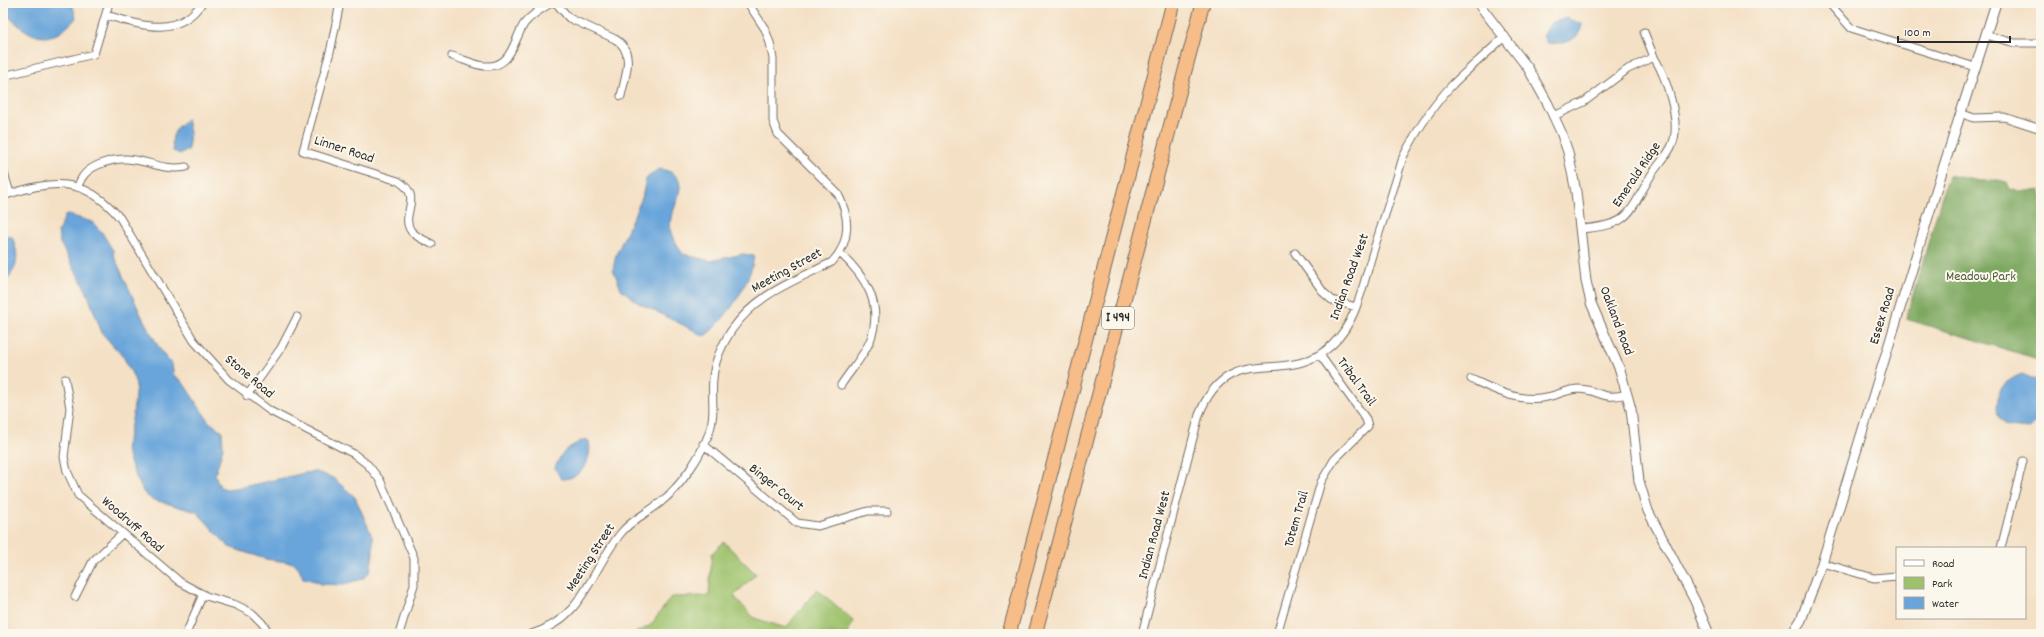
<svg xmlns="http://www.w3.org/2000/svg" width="2044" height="637" viewBox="0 0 2044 637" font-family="Dekko,sans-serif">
	<rect width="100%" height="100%" fill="#fbf7ec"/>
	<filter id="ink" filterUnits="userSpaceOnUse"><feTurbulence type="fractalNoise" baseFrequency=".025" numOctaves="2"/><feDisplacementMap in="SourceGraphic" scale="8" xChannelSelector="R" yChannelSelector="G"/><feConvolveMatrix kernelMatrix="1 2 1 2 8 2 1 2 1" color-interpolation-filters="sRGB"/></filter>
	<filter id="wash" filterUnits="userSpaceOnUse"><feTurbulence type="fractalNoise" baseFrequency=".012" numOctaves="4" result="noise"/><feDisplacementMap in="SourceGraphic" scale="16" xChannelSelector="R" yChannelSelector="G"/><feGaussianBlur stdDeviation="0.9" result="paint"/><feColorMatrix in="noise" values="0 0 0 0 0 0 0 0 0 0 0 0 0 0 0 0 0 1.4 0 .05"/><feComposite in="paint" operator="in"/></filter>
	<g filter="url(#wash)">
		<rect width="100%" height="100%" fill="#f4e0c5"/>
		<!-- green -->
		<path fill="#9ec26c" stroke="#64764c" d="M 724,542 L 756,574 L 734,596 L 754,618 L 786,628 L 817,589 L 853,620 L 848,634 L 633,634 L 651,625 L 671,597 L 709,596 L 712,553 Z"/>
		<!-- forest -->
		<path fill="#7ea860" stroke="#546a46" d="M 1948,175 L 1980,181 L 1998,180 L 2007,182 L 2010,189 L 2020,192 L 2041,189 L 2041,360 L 1906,319 Z"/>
		<!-- water -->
		<path fill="#69a5da" stroke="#4a6882" d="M 3,3 L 72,3 L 76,18 C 48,50 29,37 3,11 Z
			M 1566,18 L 1582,24 C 1580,42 1561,45 1547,43 L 1543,36 L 1551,23 Z
			M 187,119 L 190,133 L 188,150 L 181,154 L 173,151 C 170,135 175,129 187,119 Z
			M 662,169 L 673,173 L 680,181 C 681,198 673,207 670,223 C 668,233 678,247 683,254 L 710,261 L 743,254 L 754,256 C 751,284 726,319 705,336 L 698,334 L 697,332 L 637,302 L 621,289 L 613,269 L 616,255 L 642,198 L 646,179 L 657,170 Z
			M 66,214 L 92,222 L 101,231 L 114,252 L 113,254 L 142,317 L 161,351 L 172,365 L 174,376 L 182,381 L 209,422 L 222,431 L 223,448 L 215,475 L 220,487 L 227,489 L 247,486 L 314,471 L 333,478 L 355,497 L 373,538 L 373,554 L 370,571 L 363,579 L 340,585 L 320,584 L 319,582 L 303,578 L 299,568 L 294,563 L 265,559 L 229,547 L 197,512 L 151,499 L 144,493 L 134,473 L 126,450 L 133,414 L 136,385 L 134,378 L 124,358 L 102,333 L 86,290 L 60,243 L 58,232 Z
			M 3,235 L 12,237 C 19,253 19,267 7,279 L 3,278 Z
			M 2022,374 L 2039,381 L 2041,384 L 2041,417 L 2029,429 C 2022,428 2013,428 2007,426 C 1994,420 1996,399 2001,389 C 2005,382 2016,376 2022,374 Z
			M 585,439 L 589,441 C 593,459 581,480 561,479 L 555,468 C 562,450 568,448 585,439 Z"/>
	</g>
	<g filter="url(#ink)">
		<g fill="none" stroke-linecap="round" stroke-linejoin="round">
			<!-- minor casing -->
			<g stroke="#716a61" stroke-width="9">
				<path id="minor" d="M 340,3 L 331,48 L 303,151 L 398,181 C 425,197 399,214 411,231 C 416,237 426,241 432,244
					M 556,3 L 569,18 L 615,39 C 636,51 625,77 621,96
					M 1829,3 L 1851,28 L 1975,67
					M 106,15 C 140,25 177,39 202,3
					M 1644,32 L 1654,57
					M 1986,35 L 2015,43 L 2041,43
					M 452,56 C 463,59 474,65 485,66 C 512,68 513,41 524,24 C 531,15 541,9 551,3
					M 3,76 L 94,54 L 109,3
					M 1960,113 L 1974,118 L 2004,117 L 2041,129
					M 1554,116 L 1584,102 L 1628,69 L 1654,57 C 1666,77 1682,123 1672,145 C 1667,157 1656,166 1650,177 C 1627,217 1629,225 1580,229
					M 3,170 L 10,193
					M 78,187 C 81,176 87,170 98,165 C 137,148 153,173 186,167
					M 3,196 C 52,180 84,175 120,218 L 194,341 L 229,380 L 270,411 L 354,454 L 368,465 L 380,480 L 414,558 L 414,585 L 399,634
					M 840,253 C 866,277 884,305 870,341 C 863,357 850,371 841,385
					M 1295,253 L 1324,293 L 1332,300 L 1356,307
					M 65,379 L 70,408 L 64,457 L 67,471 L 78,495 L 180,582 L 206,596 L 236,605 L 252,613 L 262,623 L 270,634
					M 1471,379 C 1495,390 1519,403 1547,397 C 1558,395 1568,389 1579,389 C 1601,390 1601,401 1627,394
					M 247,396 L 281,348 L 297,317
					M 703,444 L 797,523 L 818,526 L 868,511 L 887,511
					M 2001,548 L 2023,461
					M 1822,563 L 1874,578 L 1897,576
					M 75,597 L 93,561 L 122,534
					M 186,634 L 203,594
					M 531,634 C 584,619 590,571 621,533 C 632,519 648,513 661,502 C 681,486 701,456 709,433 C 716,414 711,397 713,379 C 714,362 722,345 731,331 C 757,293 793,282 832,262 C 851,242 850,217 838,194 L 778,134 L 773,121 L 773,59 L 770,43 L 765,29 L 748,3
					M 1142,634 L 1199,415 C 1229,338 1285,389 1332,345 C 1357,322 1363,284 1373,252 C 1383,220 1394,189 1403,157 C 1417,130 1432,106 1453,84 C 1470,67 1488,53 1505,36
					M 1277,634 L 1321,482 L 1334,460 L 1368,426 L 1366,419 L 1320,355"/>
			</g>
			<!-- tertiary casing -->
			<g stroke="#716a61" stroke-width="11">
				<path id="tertiary" d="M 1478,3 L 1528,68 L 1548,104 L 1561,132 L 1568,152 L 1576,192 L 1586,281 L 1591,303 L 1620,370 L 1631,409 L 1639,481 L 1648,511 L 1695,601 L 1709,634
					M 1792,634 L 1801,620 L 1822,563 L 1940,178 L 1996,3"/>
			</g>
			<!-- motorway casing -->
			<g stroke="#716a61" stroke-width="15">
				<path id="motorway" d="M 1009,634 L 1173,3
					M 1035,634 L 1203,3"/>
			</g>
			<!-- minor -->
			<use href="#minor" stroke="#fff" stroke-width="7"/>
			<!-- tertiary -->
			<use href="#tertiary" stroke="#fff" stroke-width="9"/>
			<!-- motorway -->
			<use href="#motorway" stroke="#f7bd88" stroke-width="13"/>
		</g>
	</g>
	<g text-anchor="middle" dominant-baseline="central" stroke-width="4" stroke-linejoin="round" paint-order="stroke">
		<!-- shield labels -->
		<rect fill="#fbf7ec" stroke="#696865" stroke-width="1" x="1102" y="307" width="32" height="22" rx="3"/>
		<g font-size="13" font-weight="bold" fill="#2b2b2b">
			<text x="1118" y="318">I 494</text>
		</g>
		<!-- street labels -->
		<g font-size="14" fill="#2b2b2b" stroke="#fbf7ec">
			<text transform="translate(344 150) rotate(18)">Linner Road</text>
			<text transform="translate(1637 175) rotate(-56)">Emerald Ridge</text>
			<text transform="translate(787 271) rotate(-29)">Meeting Street</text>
			<text transform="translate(1350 277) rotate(-70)">Indian Road West</text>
			<text transform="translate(1883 316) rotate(-73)">Essex Road</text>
			<text transform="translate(1616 321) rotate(69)">Oakland Road</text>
			<text transform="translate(249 377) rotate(40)">Stone Road</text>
			<text transform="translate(1356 382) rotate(54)">Tribal Trail</text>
			<text transform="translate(776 488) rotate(39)">Binger Court</text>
			<text transform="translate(1297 519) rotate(-74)">Totem Trail</text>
			<text transform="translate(132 525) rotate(41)">Woodruff Road</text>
			<text transform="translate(1155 535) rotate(-75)">Indian Road West</text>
			<text transform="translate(591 558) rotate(-57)">Meeting Street</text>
		</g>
		<!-- park labels -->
		<g font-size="14" fill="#4e583e" stroke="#fbf7ec">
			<text x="1981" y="277">Meadow Park</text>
		</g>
	</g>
	<!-- margin -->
	<rect width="2044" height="637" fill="none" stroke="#fbf7ec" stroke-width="16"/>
	<!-- legend -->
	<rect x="1896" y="547" width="130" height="72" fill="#fbf7ec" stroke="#a8a59f"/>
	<rect x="1904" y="560" width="20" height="6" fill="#ffffff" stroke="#a8a59f"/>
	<text x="1932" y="567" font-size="12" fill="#2b2b2b">Road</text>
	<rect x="1904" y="577" width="20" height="12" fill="#9ec26c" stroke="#a8a59f"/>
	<text x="1932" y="587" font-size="12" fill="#2b2b2b">Park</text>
	<rect x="1904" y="597" width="20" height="12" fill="#69a5da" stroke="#a8a59f"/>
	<text x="1932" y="607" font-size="12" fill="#2b2b2b">Water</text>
	<!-- scale -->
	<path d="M1898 36v6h112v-6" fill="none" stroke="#2b2b2b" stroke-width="2"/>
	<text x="1904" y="36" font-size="12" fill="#2b2b2b" stroke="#fbf7ec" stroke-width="3" paint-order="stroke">100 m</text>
</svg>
